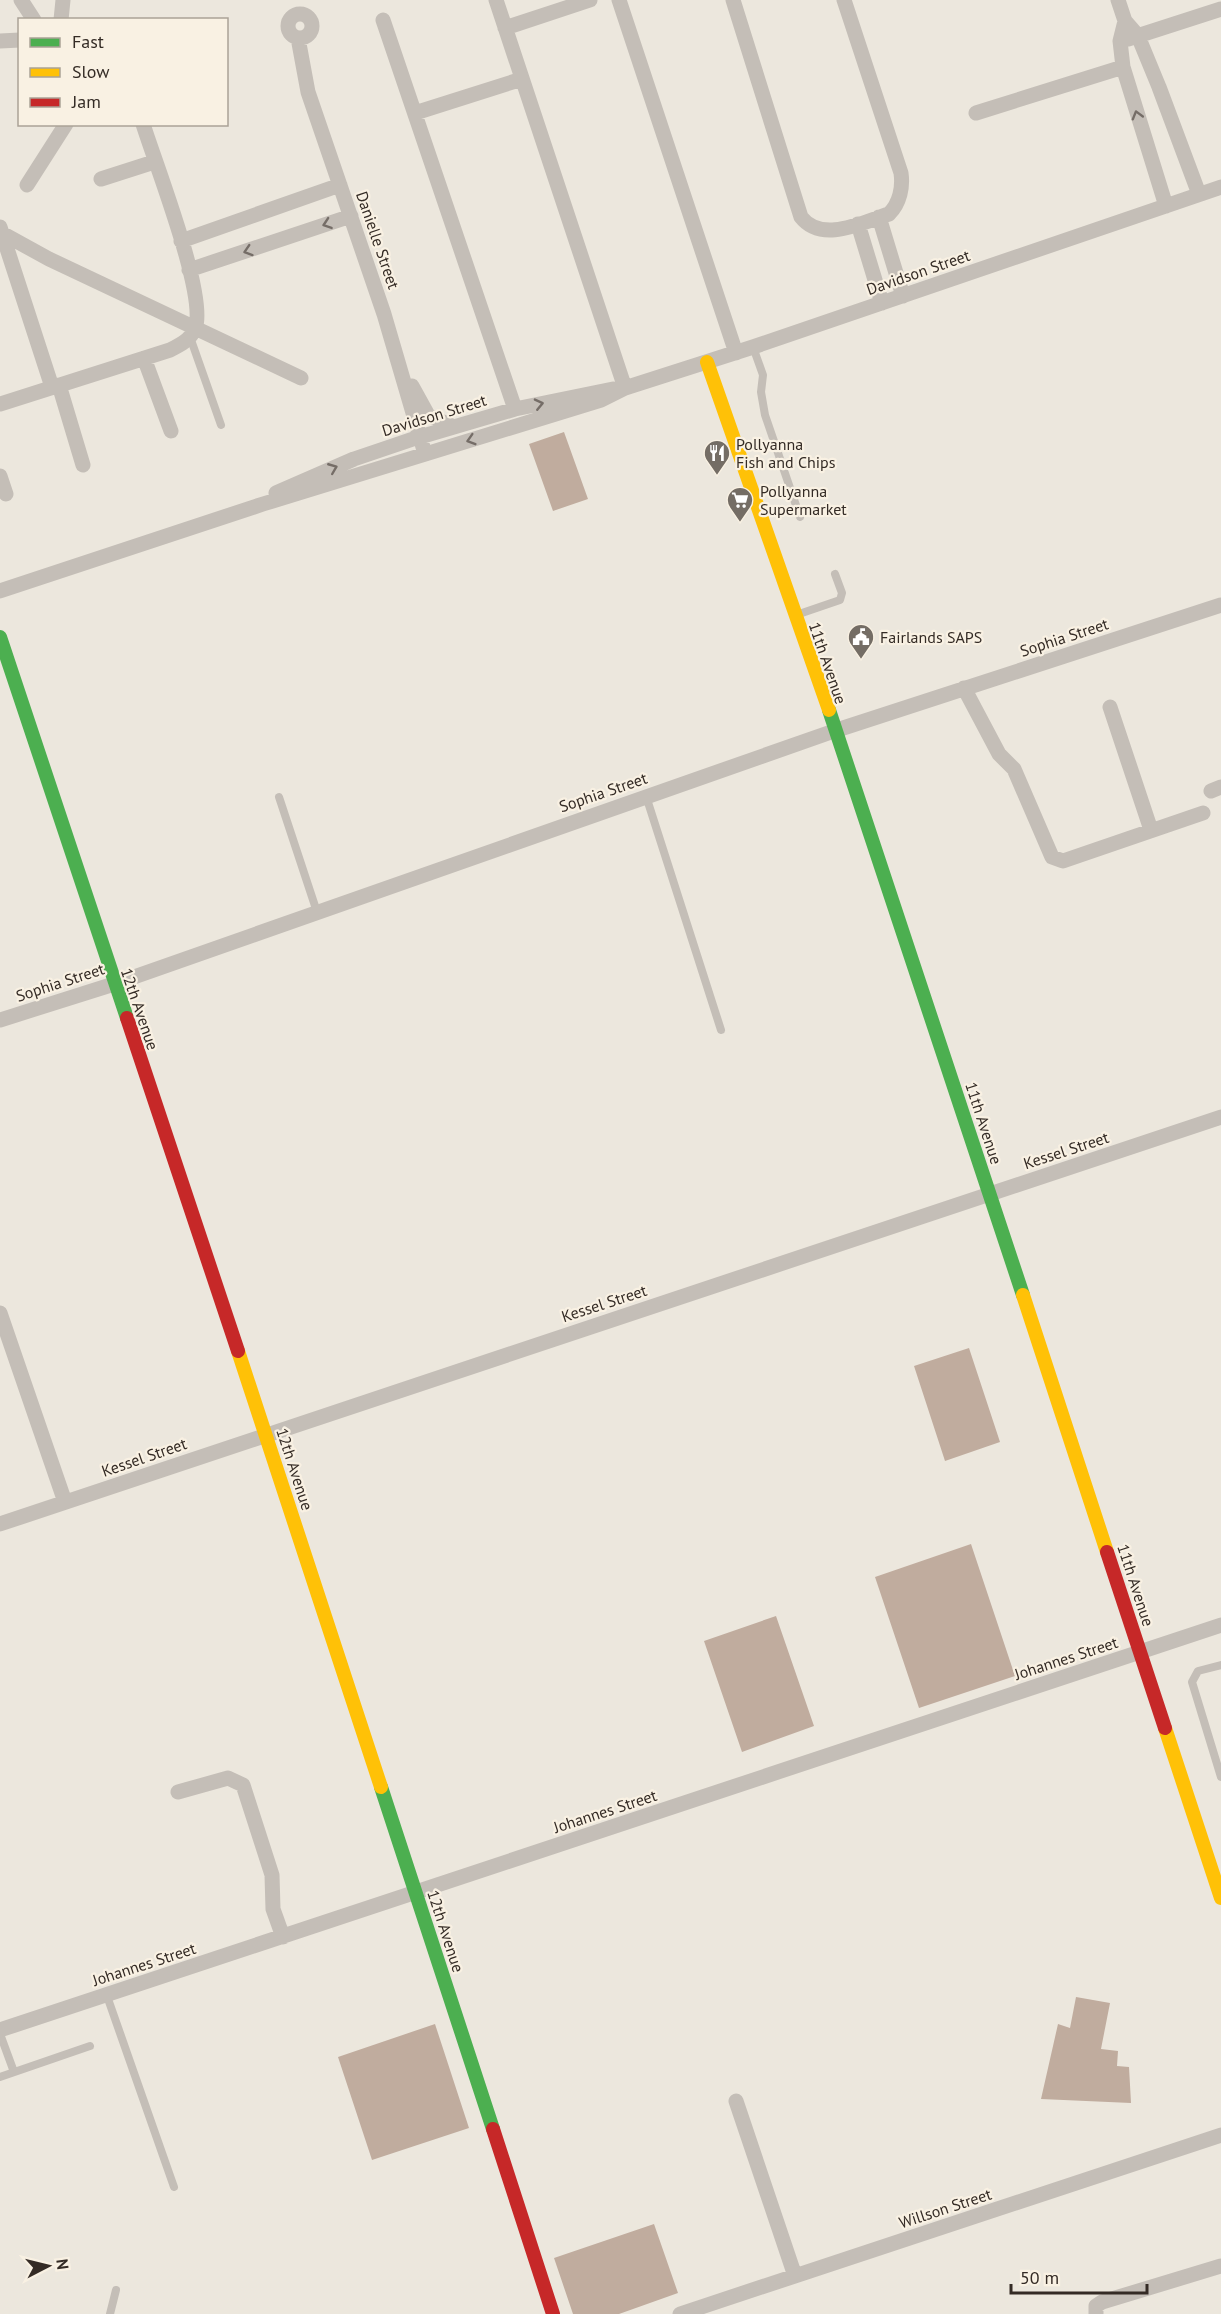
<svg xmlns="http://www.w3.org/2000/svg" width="1221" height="2314" viewBox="0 0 1221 2314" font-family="'PT Sans',sans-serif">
	<rect width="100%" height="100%" fill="#ece7dd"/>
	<!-- building -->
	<path fill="#c0ac9e" d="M 564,432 L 588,499 L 553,511 L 529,444 Z
		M 969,1348 L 1000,1442 L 945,1461 L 914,1366 Z
		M 971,1544 L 1015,1676 L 919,1708 L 875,1577 Z
		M 776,1616 L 814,1726 L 742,1752 L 704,1641 Z
		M 1076,1997 L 1110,2003 L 1101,2049 L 1118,2051 L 1117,2066 L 1129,2067 L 1131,2103 L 1041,2099 L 1058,2024 L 1070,2028 Z
		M 435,2024 L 469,2128 L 372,2160 L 338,2057 Z
		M 654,2224 L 678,2293 L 619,2314 L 573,2314 L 554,2258 Z"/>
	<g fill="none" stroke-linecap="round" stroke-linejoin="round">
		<!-- lane -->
		<path stroke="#c4beb7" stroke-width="8" d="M 190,337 L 221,425
			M 753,347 L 763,375 L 761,392 L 765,415 L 800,517
			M 799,614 L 840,600 L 842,593 L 835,574
			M 646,796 L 721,1030
			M 279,797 L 317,912
			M 1221,1665 L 1198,1671 L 1192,1682 L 1221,1777
			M 107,1996 L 174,2187
			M 0,2034 L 14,2072
			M 0,2077 L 90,2046
			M 110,2314 L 116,2290"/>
		<!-- street -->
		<path stroke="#c4beb7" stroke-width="15" d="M 21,0 L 34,20
			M 496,0 L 625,388
			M 619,0 L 736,353
			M 733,0 L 801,217 C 822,244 863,222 889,214 C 900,203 903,187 901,173 L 844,0
			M 1118,0 L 1125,21 L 1138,36 L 1159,87 L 1199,194
			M288 26a12 12 0 1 1 24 0a12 12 0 1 1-24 0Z
			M 61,20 L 63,0
			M 383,20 L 515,409
			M 1125,21 L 1120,41 L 1123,67 L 1166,206
			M 505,28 L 590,0
			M 298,38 L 308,92 L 384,314 L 425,454
			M 1128,39 L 1221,9
			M 0,41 L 20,40
			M 415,113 L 522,79
			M 976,113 L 1123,67
			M 101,179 L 154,162
			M 27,185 L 66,124
			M 879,217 L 903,296
			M 858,224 L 882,303
			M 0,227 L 52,387
			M 0,232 L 49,259 L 301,378
			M 181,241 L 340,185
			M 189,270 L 351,216
			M 144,358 L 171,431
			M 59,385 L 83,465
			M 412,386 L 428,415 L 454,427
			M 0,404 L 170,350 C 180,345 190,340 195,329 C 208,297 155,163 143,124
			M 0,476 L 6,494
			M 276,493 L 354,459 L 413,439 L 515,409 L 613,389
			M 0,591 L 263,504 L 601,400 L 625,388 L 753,347 L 1221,187
			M 964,688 L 999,754 L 1014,769 L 1052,857 L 1063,861 L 1203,813
			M 1110,707 L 1151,830
			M 1211,791 L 1221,787
			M 0,1020 L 114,984 L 834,731 L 1221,605
			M 0,1313 L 65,1502
			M 0,1524 L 1221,1117
			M 178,1792 L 228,1778 L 243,1785 L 272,1875 L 273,1909 L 283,1937
			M 0,2030 L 1221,1625
			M 736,2101 L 795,2276
			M 680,2314 L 1221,2135
			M 1096,2314 L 1096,2306 L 1102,2302 L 1221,2266"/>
		<!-- fast -->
		<path stroke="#4caf50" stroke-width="14" d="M 0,637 L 127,1018
			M 829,710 L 1023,1295
			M 381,1787 L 493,2129"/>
		<!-- slow -->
		<path stroke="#ffc107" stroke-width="14" d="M 707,362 L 829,710
			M 1023,1295 L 1107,1552
			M 238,1351 L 381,1787
			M 1165,1728 L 1221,1898"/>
		<!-- jam -->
		<path stroke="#c62828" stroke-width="14" d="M 127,1018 L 238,1351
			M 1107,1552 L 1165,1728
			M 493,2129 L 553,2314"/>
	</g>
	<!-- one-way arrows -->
	<defs><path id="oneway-chevron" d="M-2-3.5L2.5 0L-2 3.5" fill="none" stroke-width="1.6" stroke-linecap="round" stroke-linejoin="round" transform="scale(1.5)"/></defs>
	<g stroke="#756d67">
		<use href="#oneway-chevron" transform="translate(1137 115) rotate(-106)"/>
		<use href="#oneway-chevron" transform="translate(327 224) rotate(161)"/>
		<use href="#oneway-chevron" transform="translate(248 251) rotate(162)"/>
		<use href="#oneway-chevron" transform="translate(539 404) rotate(-13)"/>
		<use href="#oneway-chevron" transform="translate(471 440) rotate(163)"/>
		<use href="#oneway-chevron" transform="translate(333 468) rotate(-22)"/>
	</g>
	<!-- icons -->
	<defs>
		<g id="restaurant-pin" transform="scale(1.35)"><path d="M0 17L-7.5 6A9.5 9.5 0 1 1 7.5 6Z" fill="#746d65" stroke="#f9f1e3"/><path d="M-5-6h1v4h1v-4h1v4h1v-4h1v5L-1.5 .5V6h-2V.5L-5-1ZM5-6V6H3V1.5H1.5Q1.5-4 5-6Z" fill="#fff"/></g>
		<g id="supermarket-pin" transform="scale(1.35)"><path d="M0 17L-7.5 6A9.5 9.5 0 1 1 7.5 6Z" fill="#746d65" stroke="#f9f1e3"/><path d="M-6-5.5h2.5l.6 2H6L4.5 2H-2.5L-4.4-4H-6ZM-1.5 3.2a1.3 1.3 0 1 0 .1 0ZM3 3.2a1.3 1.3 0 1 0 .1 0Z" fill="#fff"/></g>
		<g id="civic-pin" transform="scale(1.35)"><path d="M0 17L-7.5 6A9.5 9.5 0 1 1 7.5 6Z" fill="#746d65" stroke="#f9f1e3"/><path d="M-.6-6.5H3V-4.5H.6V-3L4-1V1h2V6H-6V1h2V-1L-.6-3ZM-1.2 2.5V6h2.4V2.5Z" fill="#fff"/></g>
	</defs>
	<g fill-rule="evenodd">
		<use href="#restaurant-pin" x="717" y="453"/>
		<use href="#supermarket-pin" x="740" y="500"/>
		<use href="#civic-pin" x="861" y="637"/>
	</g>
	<g text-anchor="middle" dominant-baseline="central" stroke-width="4.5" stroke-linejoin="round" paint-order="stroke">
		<!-- street labels -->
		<g font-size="16" fill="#342b25" stroke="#f9f1e3">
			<text transform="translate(378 240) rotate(71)">Danielle Street</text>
			<text transform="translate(918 272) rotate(-19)">Davidson Street</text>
			<text transform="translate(434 415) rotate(-17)">Davidson Street</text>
			<text transform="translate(1064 637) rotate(-18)">Sophia Street</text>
			<text transform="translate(828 663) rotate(71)">11th Avenue</text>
			<text transform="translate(603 792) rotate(-19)">Sophia Street</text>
			<text transform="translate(60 982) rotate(-18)">Sophia Street</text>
			<text transform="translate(140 1009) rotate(71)">12th Avenue</text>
			<text transform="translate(984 1123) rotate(72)">11th Avenue</text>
			<text transform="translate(1066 1150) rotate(-18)">Kessel Street</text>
			<text transform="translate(604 1303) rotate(-18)">Kessel Street</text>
			<text transform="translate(144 1457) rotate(-19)">Kessel Street</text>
			<text transform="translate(295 1469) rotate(72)">12th Avenue</text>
			<text transform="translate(1136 1585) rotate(72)">11th Avenue</text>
			<text transform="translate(1066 1658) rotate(-18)">Johannes Street</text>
			<text transform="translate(605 1811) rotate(-18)">Johannes Street</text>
			<text transform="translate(446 1931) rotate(72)">12th Avenue</text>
			<text transform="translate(144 1964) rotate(-18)">Johannes Street</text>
			<text transform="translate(945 2208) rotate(-18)">Willson Street</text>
		</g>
		<!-- poi labels -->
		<g font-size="16" fill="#342b25" stroke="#f9f1e3" text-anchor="start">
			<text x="736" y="444">Pollyanna<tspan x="736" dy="18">Fish and Chips</tspan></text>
			<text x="760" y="491">Pollyanna<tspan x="760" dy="18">Supermarket</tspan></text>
			<text x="880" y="637">Fairlands SAPS</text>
		</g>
	</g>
	<!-- legend -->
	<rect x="18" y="18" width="210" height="108" fill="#f9f1e3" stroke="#aaa297" stroke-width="1.5"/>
	<rect x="30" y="38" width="30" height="9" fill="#4caf50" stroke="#aaa297" stroke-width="1.5"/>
	<text x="72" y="48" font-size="18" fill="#342b25">Fast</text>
	<rect x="30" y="68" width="30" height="9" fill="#ffc107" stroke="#aaa297" stroke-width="1.5"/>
	<text x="72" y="78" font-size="18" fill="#342b25">Slow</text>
	<rect x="30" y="98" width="30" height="9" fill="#c62828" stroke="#aaa297" stroke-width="1.5"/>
	<text x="72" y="108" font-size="18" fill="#342b25">Jam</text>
	<!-- north arrow -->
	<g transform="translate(48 2266) rotate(83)" stroke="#f9f1e3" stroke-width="4.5" paint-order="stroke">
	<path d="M0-4.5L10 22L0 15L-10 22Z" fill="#342b25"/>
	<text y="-9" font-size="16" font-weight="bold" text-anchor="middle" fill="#342b25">N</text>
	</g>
	<!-- scale -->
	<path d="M1011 2284v9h136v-9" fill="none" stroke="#342b25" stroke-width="3"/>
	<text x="1020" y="2284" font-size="18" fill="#342b25" stroke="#f9f1e3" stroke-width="4.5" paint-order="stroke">50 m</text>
</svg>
